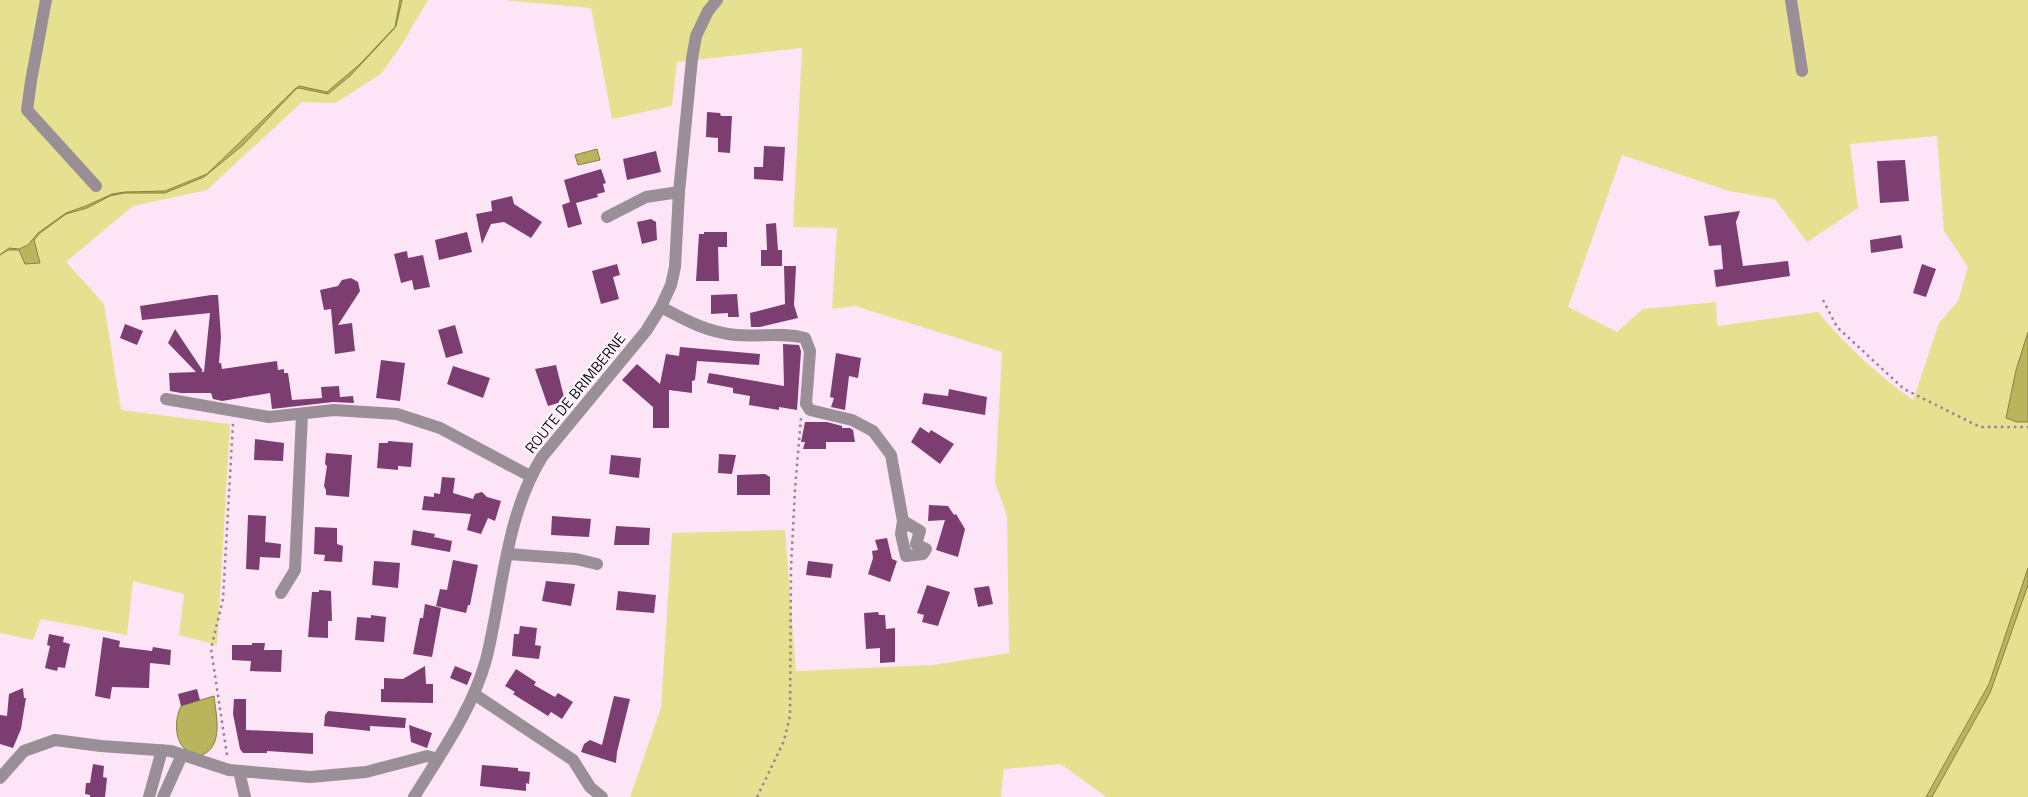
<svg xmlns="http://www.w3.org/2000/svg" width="2028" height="797" viewBox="0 0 2028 797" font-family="'Titillium Web',sans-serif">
	<rect width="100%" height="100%" fill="#fee4f7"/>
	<!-- green -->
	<path fill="#e6e190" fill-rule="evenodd" d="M 0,0 L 428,0 L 402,44 L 381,74 L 335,103 L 302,102 L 207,190 L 133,206 L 66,262 L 104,304 L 121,410 L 230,424 L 217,645 L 179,635 L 184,594 L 133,581 L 127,635 L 41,619 L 33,640 L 0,633 Z
		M 502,0 L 2028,0 L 2028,332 L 2016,370 L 2006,418 L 2017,422 L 2028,422 L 2028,797 L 1106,797 L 1061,764 L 1004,769 L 1001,797 L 630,797 L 661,708 L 672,533 L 785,530 L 796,671 L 933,665 L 1009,653 L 1007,516 L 995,482 L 1002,352 L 855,306 L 832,309 L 837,228 L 793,227 L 802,48 L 677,62 L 672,106 L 612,119 L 591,8 ZM 1937,136 L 1944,231 L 1968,267 L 1958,301 L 1939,323 L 1913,400 C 1879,376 1845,345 1818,312 L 1717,326 L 1716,302 L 1643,309 L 1617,332 L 1568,307 L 1622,155 L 1729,191 L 1775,199 L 1807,242 L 1858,208 L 1850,144 Z"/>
	<!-- water -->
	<path fill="#bab45c" stroke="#878145" d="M 400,0 L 402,0 L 396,26 L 392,31 L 350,76 L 328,94 L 299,88 L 296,89 L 243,145 L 204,177 L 165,193 L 124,193 L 110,196 L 87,208 L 66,214 L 40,233 L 34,240 L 40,263 L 25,264 L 19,250 L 8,250 L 0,255 L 9,248 L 19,249 L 28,245 L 38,233 L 66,213 L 86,206 L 112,194 L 125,192 L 165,191 L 207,174 L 295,89 L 299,86 L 327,92 L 360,64 L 395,27 Z
		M 597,149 L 600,160 L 578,165 L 575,155 Z
		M 2028,332 L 2028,422 L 2017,422 L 2006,418 L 2016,370 Z
		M 2028,568 L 2028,585 L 1990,693 L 1932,797 L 1926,797 L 1989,684 Z
		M 214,696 C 216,715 224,746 202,755 C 196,753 188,752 184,748 C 174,738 175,718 181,706 Z"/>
	<!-- building -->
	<path fill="#7c3d70" d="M 707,112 L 720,113 L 721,116 L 732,116 L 730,153 L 718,152 L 718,138 L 706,137 Z
		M 764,146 L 785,147 L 783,181 L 754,179 L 754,167 L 763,167 Z
		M 656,151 L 661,172 L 627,180 L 623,159 Z
		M 1905,160 L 1909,201 L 1880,203 L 1877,161 Z
		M 601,169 L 606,183 L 603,184 L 605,192 L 597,194 L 598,197 L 576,203 L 582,224 L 568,228 L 562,205 L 570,202 L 564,180 Z
		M 512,196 L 514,204 L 542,222 L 531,238 L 504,222 L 491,224 L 482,244 L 476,214 L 492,211 L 491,201 Z
		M 1740,211 L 1736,222 L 1743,266 L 1788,261 L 1790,276 L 1716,287 L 1714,270 L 1723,269 L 1721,245 L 1709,246 L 1704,216 Z
		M 651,219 L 656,222 L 657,240 L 642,244 L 637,222 Z
		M 776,223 L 778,250 L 782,250 L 782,266 L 761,266 L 761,250 L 767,250 L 766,224 Z
		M 467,232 L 472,252 L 439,260 L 435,240 Z
		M 704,232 L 727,232 L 727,247 L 718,247 L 719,281 L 696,281 L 699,234 L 704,234 Z
		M 1901,235 L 1903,248 L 1871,253 L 1870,240 Z
		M 407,251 L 408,258 L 423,255 L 430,287 L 414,290 L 412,280 L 401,283 L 394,254 Z
		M 617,264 L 620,275 L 613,277 L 619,299 L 601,304 L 592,271 Z
		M 1922,264 L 1936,269 L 1926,297 L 1913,293 Z
		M 784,266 L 796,266 L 794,305 L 798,318 L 760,327 L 751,327 L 750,313 L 785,304 Z
		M 351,278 L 358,282 L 360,291 L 338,325 L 352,323 L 355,351 L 335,354 L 331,309 L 324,310 L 320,290 L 338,286 L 342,280 Z
		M 737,294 L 739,317 L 728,317 L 728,313 L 711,314 L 711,295 Z
		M 211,295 L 218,295 L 221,337 L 219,363 L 221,363 L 222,369 L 277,361 L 278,370 L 284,369 L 284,373 L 288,373 L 292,400 L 322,398 L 321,387 L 339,386 L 340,397 L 353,396 L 354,403 L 333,402 L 272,409 L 270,393 L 222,401 L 213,399 L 211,393 L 181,393 L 170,391 L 169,373 L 196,372 L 168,343 L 175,329 L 203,371 L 201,372 L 204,372 L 210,313 L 142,320 L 140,306 Z
		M 125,324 L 143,331 L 137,345 L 120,338 Z
		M 455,325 L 463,353 L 446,358 L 438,330 Z
		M 783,344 L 799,345 L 801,351 L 797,410 L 779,407 L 779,410 L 749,405 L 750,396 L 733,393 L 733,388 L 707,383 L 709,373 L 784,386 Z
		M 680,347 L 760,354 L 759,365 L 697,361 L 695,380 L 692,381 L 692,393 L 669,390 L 669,428 L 653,428 L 653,407 L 622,380 L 637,364 L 660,384 L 666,354 L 679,356 Z
		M 836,353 L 861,358 L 858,378 L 849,376 L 845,410 L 831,407 L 834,398 L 830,397 Z
		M 381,360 L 405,363 L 400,401 L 376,398 Z
		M 556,365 L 565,401 L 548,406 L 535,369 Z
		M 453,366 L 490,378 L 483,398 L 447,384 Z
		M 949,389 L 987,397 L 985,415 L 922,404 L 924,393 L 948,396 Z
		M 805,422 L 827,422 L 842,426 L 842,428 L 850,428 L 853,430 L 855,442 L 826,442 L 826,449 L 803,449 L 805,442 L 801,442 Z
		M 920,427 L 929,433 L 931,430 L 954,444 L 940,464 L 911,442 Z
		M 255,439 L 284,443 L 283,461 L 254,460 Z
		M 388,441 L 413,443 L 411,467 L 398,466 L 398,470 L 377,468 L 379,443 L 388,443 Z
		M 326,453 L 352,455 L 349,497 L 326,495 L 326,490 L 324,486 L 327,466 L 325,464 Z
		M 719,454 L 736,455 L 732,474 L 718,473 Z
		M 611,455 L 641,458 L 639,478 L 609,474 Z
		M 765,474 L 770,477 L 770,495 L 737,495 L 737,475 Z
		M 442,477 L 455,478 L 453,493 L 473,499 L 475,494 L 482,492 L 487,497 L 501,501 L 495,521 L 488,518 L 481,534 L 467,530 L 471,514 L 422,510 L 424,496 L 434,497 L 434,493 L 440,494 Z
		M 929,505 L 948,506 L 954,515 L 956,514 L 965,529 L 958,557 L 936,550 L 945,520 L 928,521 Z
		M 248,515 L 266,516 L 265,542 L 281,544 L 280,558 L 260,557 L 259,570 L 246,569 Z
		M 552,516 L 591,519 L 589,537 L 551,535 Z
		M 616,526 L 650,528 L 649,545 L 614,545 Z
		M 315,527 L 337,528 L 337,544 L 343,546 L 342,562 L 324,561 L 325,555 L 314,554 Z
		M 413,530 L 435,534 L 434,537 L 452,541 L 450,552 L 411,545 Z
		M 887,538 L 892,559 L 897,561 L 890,582 L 868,574 L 873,558 L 872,551 L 878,550 L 875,540 Z
		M 453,560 L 478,565 L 470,605 L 468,605 L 466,613 L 436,606 L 440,589 L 447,590 Z
		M 374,561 L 400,563 L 398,588 L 372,585 Z
		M 808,561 L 833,564 L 831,578 L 806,575 Z
		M 546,581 L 575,584 L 571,606 L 542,601 Z
		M 927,585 L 950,592 L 938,626 L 922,622 L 924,615 L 917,613 Z
		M 989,586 L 993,604 L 978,607 L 974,588 Z
		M 319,590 L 331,591 L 332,621 L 328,621 L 328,638 L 308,637 L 312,592 L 319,592 Z
		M 618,591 L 656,595 L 654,613 L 616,610 Z
		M 425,604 L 441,608 L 432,657 L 413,654 L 420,618 L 423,618 Z
		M 878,612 L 879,615 L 885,615 L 886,629 L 895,628 L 895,662 L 880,663 L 880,648 L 866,649 L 864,613 Z
		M 371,615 L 386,617 L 384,642 L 355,640 L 357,617 L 371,618 Z
		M 520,626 L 537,628 L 535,645 L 541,646 L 539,659 L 512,656 L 514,634 L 519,634 Z
		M 49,634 L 64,637 L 63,642 L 70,644 L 65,668 L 58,667 L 57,671 L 45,668 L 50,646 L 47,645 Z
		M 103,637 L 120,641 L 119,647 L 152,651 L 153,647 L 171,650 L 170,665 L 150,663 L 149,688 L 112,687 L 110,699 L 95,696 Z
		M 252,643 L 265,643 L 264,650 L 282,650 L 281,672 L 250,671 L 251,661 L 232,660 L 232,645 L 252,645 Z
		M 425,666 L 426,684 L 433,684 L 433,703 L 381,702 L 381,689 L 384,689 L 384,678 L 403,679 Z
		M 455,666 L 472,673 L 467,685 L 450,678 Z
		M 516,669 L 536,682 L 534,685 L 555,697 L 558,693 L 573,702 L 562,719 L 551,712 L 548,716 L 513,694 L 515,692 L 505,686 Z
		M 23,688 L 24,698 L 26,698 L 21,729 L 13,748 L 0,744 L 0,715 L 7,716 L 9,694 Z
		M 197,689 L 200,700 L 181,706 L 178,694 Z
		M 614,696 L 630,699 L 617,752 L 616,763 L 581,752 L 584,744 L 590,740 L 602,745 Z
		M 234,699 L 246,699 L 246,730 L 313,733 L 313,754 L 267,751 L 267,753 L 243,753 L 240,749 L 233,714 Z
		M 328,711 L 406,718 L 405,728 L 370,726 L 370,731 L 324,726 L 325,715 Z
		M 409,725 L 432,733 L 427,748 L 411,742 Z
		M 93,764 L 104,766 L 103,777 L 107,778 L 105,797 L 90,797 L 90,795 L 85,794 L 86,783 L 90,783 Z
		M 482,765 L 518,768 L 518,771 L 530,772 L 529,784 L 526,783 L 526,791 L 480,786 Z"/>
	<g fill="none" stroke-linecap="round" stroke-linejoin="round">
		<!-- path -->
		<path stroke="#958391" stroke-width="2.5" stroke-dasharray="2.5 4" stroke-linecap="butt" d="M 1823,300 L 1837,327 L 1904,389 L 1980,427 L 2028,427
			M 227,755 L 211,649 L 223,599 L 233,423
			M 757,797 L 784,741 L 790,716 L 791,568 L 795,489 L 801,418"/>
		<!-- minor -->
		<path stroke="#9a8f97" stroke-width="12" d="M 46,0 L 31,81 L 27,110 L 96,186
			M 1791,0 L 1802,71
			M 607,217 L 646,197 L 679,192
			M 661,307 C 687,321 707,332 736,335 C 760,337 782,332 805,338 L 810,351 L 806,404 L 810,410 L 852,420 L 873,431 L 891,455 L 903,521 L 901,534 L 906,556 L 923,554 L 926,549 L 916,544 L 920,531 L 903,521
			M 166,399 L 269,417 L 334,410 L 397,414 L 440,428 L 530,476
			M 508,554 L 576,559 L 597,564
			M 281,593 L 295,570 L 302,414
			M 474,694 L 573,760 L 590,787 L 602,797
			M 239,771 L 245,797
			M 0,778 L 24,751 L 55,740 L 101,746 L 171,751 L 229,770 L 310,777 L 366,772 L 427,756 L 438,759
			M 149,797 L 162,750
			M 163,797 L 182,755
			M 414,797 C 441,753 472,710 486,660 C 503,592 505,517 542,457 L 646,331 L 661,307 L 671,285 L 675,267 L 679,192 L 692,59 L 696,36 L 708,11 L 717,0"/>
	</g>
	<g text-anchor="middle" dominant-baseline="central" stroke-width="5" stroke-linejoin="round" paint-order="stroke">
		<!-- street labels -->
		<g font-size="15" fill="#110910" stroke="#fef8fc">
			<text transform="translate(575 393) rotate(-51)">ROUTE DE BRIMBERNE</text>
		</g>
	</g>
</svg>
